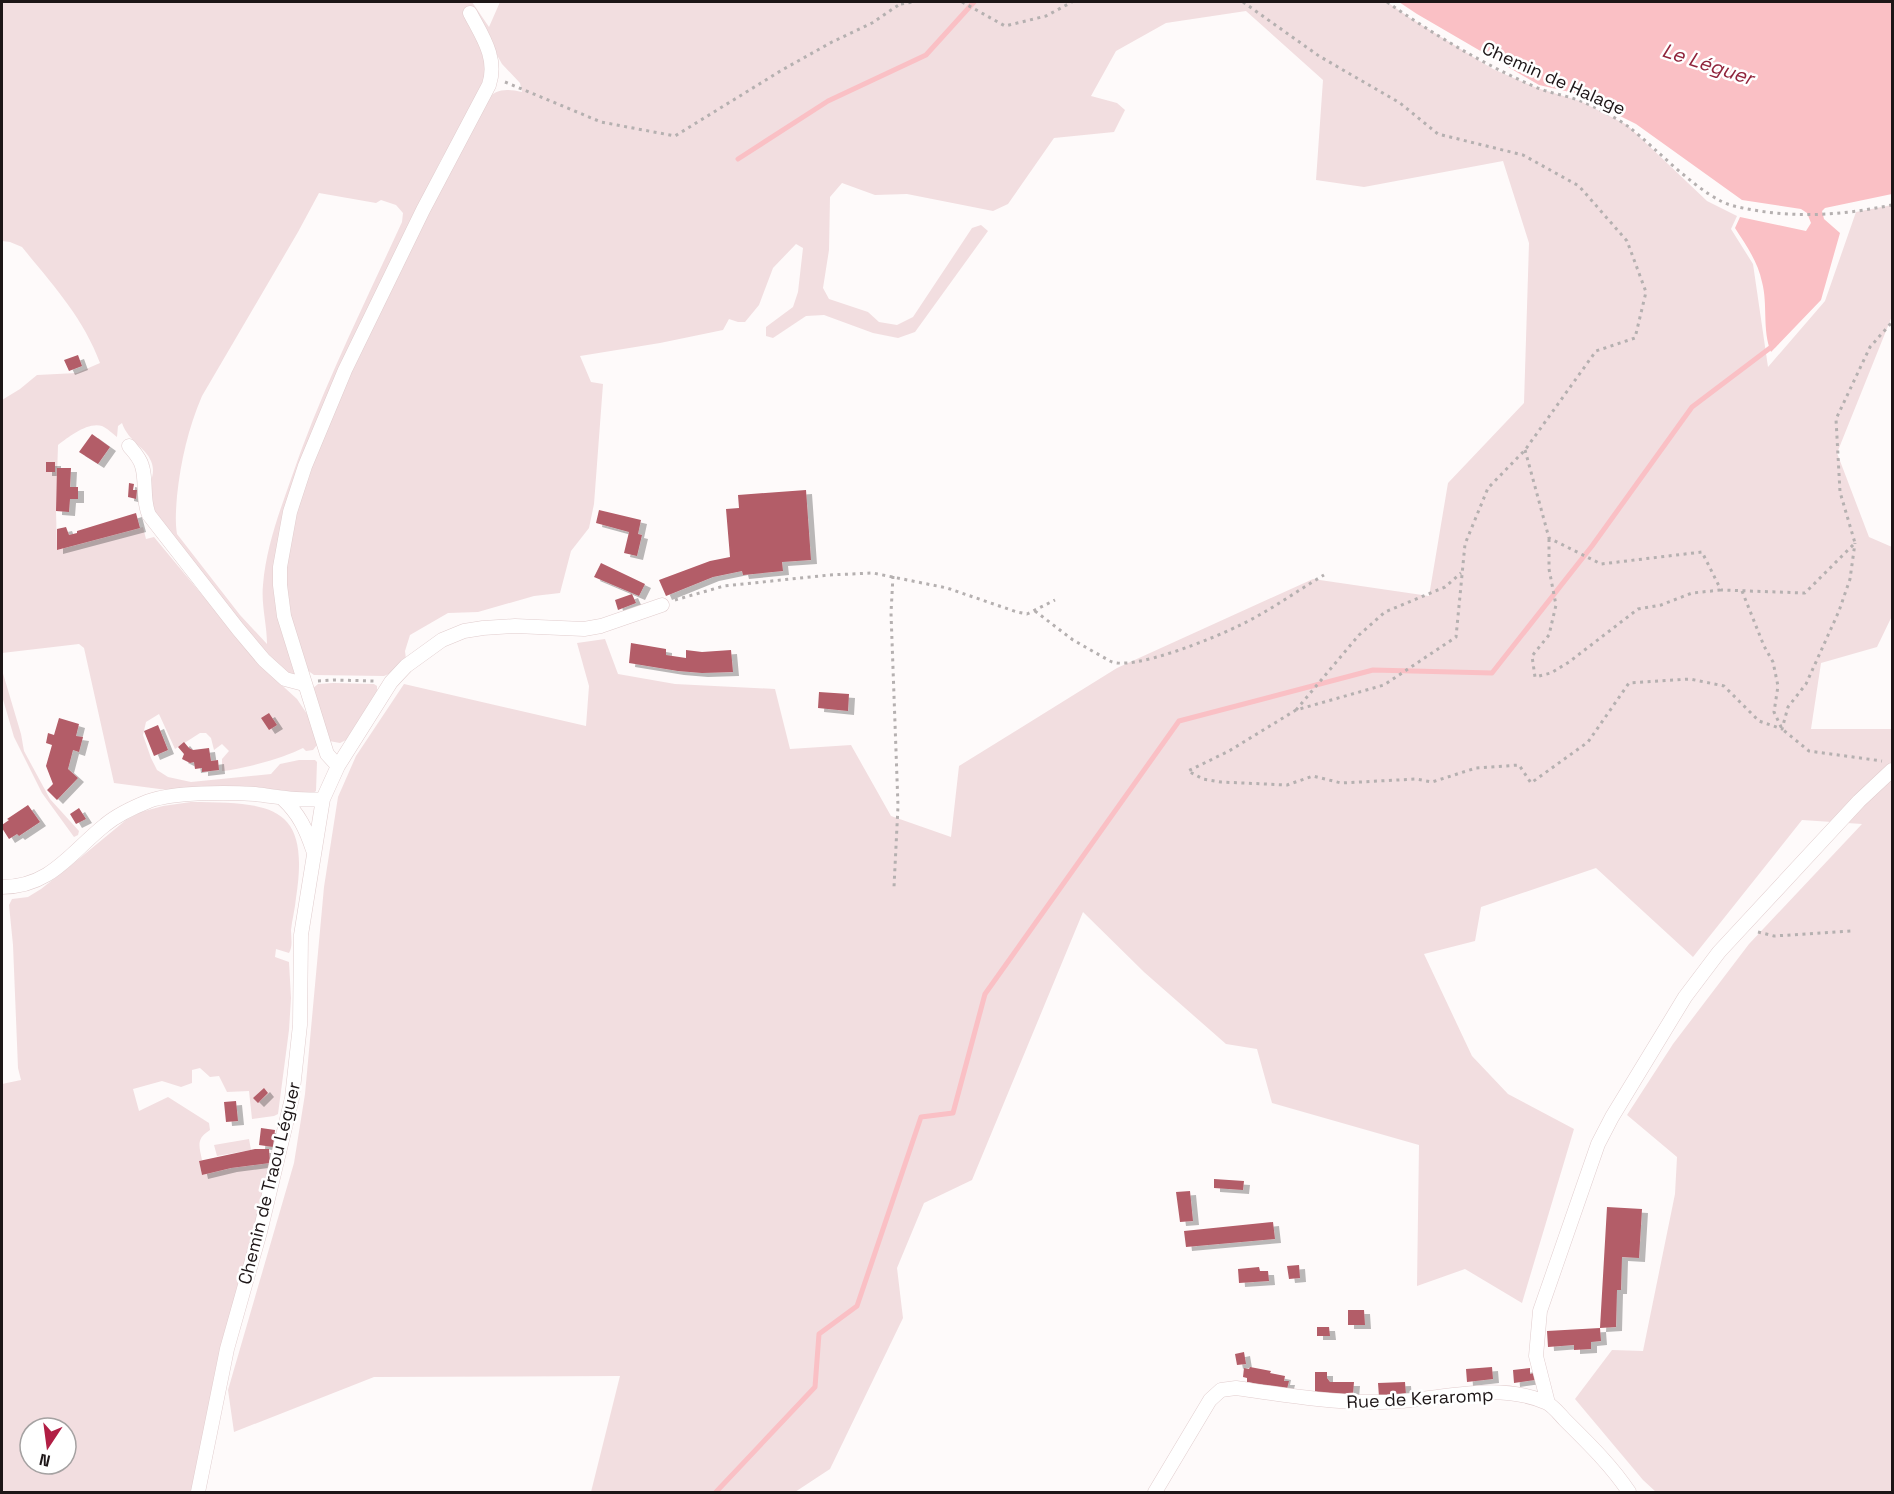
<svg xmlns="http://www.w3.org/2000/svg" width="1894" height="1494" viewBox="0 0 1894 1494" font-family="'Space Grotesk',sans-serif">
	<defs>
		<filter id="shadow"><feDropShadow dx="6" dy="4" stdDeviation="0" flood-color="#0004"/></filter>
	</defs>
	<rect width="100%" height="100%" fill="#fefafa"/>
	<!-- green -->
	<path fill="#f2dee0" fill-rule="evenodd" d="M 2,2 L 472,2 L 489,27 L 500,2 L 1387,2 L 1410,18 L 1493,69 L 1537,88 L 1580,101 L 1627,125 L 1707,201 L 1737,216 L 1731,229 L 1753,264 L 1768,367 L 1825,301 L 1856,212 L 1892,205 L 1892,316 L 1837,453 L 1869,537 L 1892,547 L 1892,616 L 1877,647 L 1821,663 L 1811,729 L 1892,729 L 1892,1492 L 1656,1492 L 1643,1480 L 1575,1399 L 1612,1350 L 1643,1351 L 1675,1194 L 1677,1157 L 1627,1115 L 1673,1044 L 1749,944 L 1862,824 L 1802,820 L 1693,957 L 1596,868 L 1481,907 L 1475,941 L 1424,954 L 1472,1056 L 1508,1094 L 1574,1129 L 1522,1303 L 1465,1269 L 1417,1286 L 1419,1145 L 1272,1103 L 1257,1049 L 1226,1044 L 1144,972 L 1083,912 L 972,1180 L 924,1203 L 897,1268 L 903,1318 L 830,1469 L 795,1492 L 591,1492 L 620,1376 L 374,1377 L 234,1432 L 228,1390 L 294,1163 L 305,1094 L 324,887 L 338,797 L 356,756 L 404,684 L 586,726 L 589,686 L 577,643 L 605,639 L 618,674 L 675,684 L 775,689 L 790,749 L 851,745 L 891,816 L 951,837 L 959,766 L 1117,668 L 1313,579 L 1429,596 L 1448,483 L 1524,403 L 1529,243 L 1503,161 L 1364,187 L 1316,180 L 1323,80 L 1246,11 L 1166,23 L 1116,51 L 1091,96 L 1117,103 L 1125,110 L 1114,132 L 1054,138 L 1008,204 L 993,211 L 907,194 L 875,195 L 842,183 L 830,197 L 829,250 L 823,288 L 829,299 L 868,312 L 879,322 L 897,325 L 913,317 L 972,228 L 981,225 L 988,231 L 915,332 L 898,338 L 873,333 L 824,315 L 806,316 L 773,338 L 766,336 L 766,327 L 793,307 L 798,292 L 803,248 L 796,244 L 773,268 L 759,305 L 745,322 L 738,322 L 729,319 L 723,330 L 660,343 L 580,356 L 591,382 L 603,384 L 594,504 L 589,528 L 571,551 L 560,593 L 534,596 L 478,612 L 448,613 L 410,635 L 405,651 L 406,659 L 391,673 L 384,676 L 314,675 L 307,670 L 295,641 L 284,594 L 285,550 L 291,522 L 301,486 L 314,451 L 350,367 L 436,190 L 486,101 C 496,88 507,89 522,92 L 520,83 L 502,64 L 493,48 L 484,56 L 486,74 L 476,103 L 442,158 L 414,214 L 333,387 L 299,470 L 276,558 L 275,578 L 276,596 L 282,633 L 295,672 L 294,675 L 292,676 C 237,630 195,570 155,512 C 139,486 159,481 151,461 C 146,448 128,441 122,423 L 118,426 L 117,437 C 113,434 107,428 102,426 C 87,422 69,437 58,445 L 56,511 L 57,550 L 143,527 L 146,539 L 154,537 L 262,667 L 297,699 L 307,714 L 313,726 L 317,745 L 313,750 L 306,751 L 303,748 C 284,758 243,769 222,771 L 222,759 L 229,751 L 222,744 L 214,750 L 211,738 L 206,733 L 200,733 L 175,749 L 159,714 L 146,722 L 143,735 L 151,758 L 157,770 L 168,777 L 191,782 L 271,774 L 280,764 L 299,760 L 315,760 L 317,762 L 316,791 L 312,794 L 245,786 L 167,790 L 114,783 L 84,648 L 79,644 L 2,653 L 2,400 L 20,389 L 37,375 L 77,373 L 100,363 C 83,317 52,284 22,247 L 10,242 L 2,241 ZM 319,193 L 376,203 L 381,200 L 396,205 L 403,213 L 402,222 C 363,307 321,391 291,479 C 279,513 266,548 263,585 C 261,605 267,624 267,644 L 240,615 L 177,534 C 175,521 176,509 177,496 C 181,460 188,429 202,396 L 298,232 Z
		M 2,670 L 21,734 L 24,751 L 50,799 L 79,831 L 78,835 L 74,837 L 42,793 L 14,737 L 2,696 Z
		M 333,683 L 374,684 L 377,686 L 377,691 L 346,740 L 340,743 L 329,741 L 312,689 L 318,684 Z
		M 191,802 C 270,803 311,803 296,898 C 295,909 292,920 291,930 C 291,938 293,946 289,953 L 276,949 L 275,957 L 289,962 L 291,998 L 289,1030 L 278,1114 L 274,1116 L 252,1119 L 249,1091 L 227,1092 L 219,1076 L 210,1077 L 200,1068 L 192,1070 L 192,1083 L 181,1087 L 162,1081 L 133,1089 L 139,1111 L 168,1097 L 209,1123 L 210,1130 C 196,1139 199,1145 202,1160 L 199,1161 L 202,1175 L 231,1168 L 270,1163 L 193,1492 L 2,1492 L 2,1084 L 21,1080 L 18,1068 L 13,945 L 9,905 L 12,899 L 28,897 L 41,889 L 69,867 L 126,820 L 141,812 L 163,806 ZM 30,1428 L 66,1428 L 66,1464 L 30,1464 Z
		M 249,1139 L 251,1150 L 217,1156 L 214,1145 Z"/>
	<!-- water -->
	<path fill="#fac0c5" d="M 1399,2 L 1892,2 L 1892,194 L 1825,208 L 1822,211 L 1824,219 L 1840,233 L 1821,300 L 1771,352 C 1762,330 1768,304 1762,282 C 1758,262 1746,245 1735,228 L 1740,217 L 1806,231 L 1811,223 L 1807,213 L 1801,209 L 1742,200 L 1636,124 L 1574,93 L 1539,85 L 1417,14 Z"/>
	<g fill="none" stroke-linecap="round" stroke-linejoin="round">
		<!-- stream -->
		<path stroke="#fac0c5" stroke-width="5" d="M 738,159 L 828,101 L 926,55 L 974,2
			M 716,1492 L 815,1387 L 819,1334 L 857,1306 L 921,1117 L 953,1113 L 985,994 L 1179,721 L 1373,670 L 1492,673 L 1592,546 L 1692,407 L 1774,345"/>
	</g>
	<!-- building -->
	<path fill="#b35d68" filter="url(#shadow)" d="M 78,355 L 82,366 L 69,371 L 64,360 Z
		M 92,434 L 110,447 L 98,464 L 79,452 Z
		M 46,462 L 55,462 L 55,472 L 46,472 Z
		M 57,468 L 71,468 L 70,487 L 78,487 L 78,499 L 70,499 L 69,512 L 56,511 Z
		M 129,483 L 134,484 L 133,490 L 137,490 L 136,499 L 128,497 Z
		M 806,490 L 811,560 L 782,562 L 783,571 L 743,575 L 742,571 L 713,577 L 666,596 L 659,580 L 710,561 L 730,557 L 726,509 L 739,508 L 738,495 Z
		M 599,510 L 641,520 L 638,534 L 642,535 L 637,556 L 624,553 L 629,532 L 596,523 Z
		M 136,513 L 140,528 L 57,550 L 57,529 L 66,527 L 69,535 L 77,533 L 77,531 Z
		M 601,563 L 645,584 L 639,596 L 594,577 Z
		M 632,594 L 636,603 L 618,610 L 615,600 Z
		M 631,643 L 666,649 L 666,655 L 686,658 L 686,650 L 702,652 L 731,650 L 733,672 L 702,673 L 678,671 L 629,663 Z
		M 819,692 L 849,694 L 848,711 L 818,708 Z
		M 269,713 L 277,725 L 269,730 L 261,718 Z
		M 59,718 L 79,724 L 76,736 L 83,737 L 79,752 L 73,750 L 68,769 L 78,778 L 57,800 L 47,790 L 53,784 L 46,766 L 52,745 L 46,743 L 48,733 L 54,735 Z
		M 158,725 L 168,750 L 154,756 L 144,731 Z
		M 184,742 L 189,748 L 193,750 L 209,748 L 211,761 L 218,760 L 219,770 L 202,772 L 202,768 L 195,769 L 194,762 L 190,763 L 182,759 L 184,754 L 178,747 Z
		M 28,805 L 40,822 L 19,836 L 17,834 L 9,839 L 2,828 L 2,825 L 9,820 L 7,819 Z
		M 79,808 L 86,819 L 76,824 L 70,814 Z
		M 264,1088 L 268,1093 L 258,1103 L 253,1098 Z
		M 236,1101 L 238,1121 L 226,1122 L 224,1102 Z
		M 261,1128 L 275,1130 L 273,1147 L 259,1145 Z
		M 255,1149 L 269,1149 L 270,1163 L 231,1168 L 202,1175 L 199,1161 Z
		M 1214,1179 L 1244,1181 L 1243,1190 L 1214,1188 Z
		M 1190,1191 L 1193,1221 L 1180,1222 L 1176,1192 Z
		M 1607,1207 L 1642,1209 L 1639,1258 L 1622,1257 L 1621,1290 L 1617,1290 L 1616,1327 L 1600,1328 L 1601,1341 L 1591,1342 L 1591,1349 L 1574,1350 L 1574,1345 L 1548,1347 L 1547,1331 L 1600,1328 Z
		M 1273,1222 L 1275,1239 L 1186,1247 L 1184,1231 Z
		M 1299,1265 L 1300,1278 L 1289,1279 L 1287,1266 Z
		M 1259,1267 L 1260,1271 L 1268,1271 L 1269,1281 L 1239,1283 L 1238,1269 Z
		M 1348,1310 L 1364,1310 L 1365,1325 L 1348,1325 Z
		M 1317,1327 L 1329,1327 L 1330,1336 L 1317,1336 Z
		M 1244,1352 L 1246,1364 L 1237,1365 L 1235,1354 Z
		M 1250,1367 L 1271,1371 L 1270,1373 L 1285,1376 L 1284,1381 L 1289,1381 L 1287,1389 L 1247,1382 L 1247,1378 L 1243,1377 L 1244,1368 L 1249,1369 Z
		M 1492,1367 L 1493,1379 L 1467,1382 L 1466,1369 Z
		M 1530,1368 L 1530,1374 L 1534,1373 L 1535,1380 L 1514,1383 L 1513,1370 Z
		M 1315,1372 L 1327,1372 L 1327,1378 L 1330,1382 L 1354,1382 L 1353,1394 L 1315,1393 Z
		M 1405,1382 L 1406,1395 L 1379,1397 L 1378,1383 Z"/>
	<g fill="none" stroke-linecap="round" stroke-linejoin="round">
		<!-- street casing -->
		<g stroke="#e1cdce" stroke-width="15">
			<path id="street" d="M 129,446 C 134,452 140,458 142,466 C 147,482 142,499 149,515 L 238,629 L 264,660 L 285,679 L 304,684
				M 338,766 L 327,754 L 284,616 L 280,585 L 280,567 L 290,512 L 305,466 L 345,370 L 423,210 L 489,85 C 498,58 482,36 470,13
				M 283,799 C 299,814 306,829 313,850
				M 2,887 C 51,887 71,852 105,825 C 118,814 134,807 149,801 C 175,792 227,792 255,794 C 280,797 297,801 323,799
				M 1548,1403 L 1536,1356 L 1540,1311 L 1598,1144 L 1612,1117 L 1685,997 L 1719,952 L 1859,801 L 1892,770
				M 198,1492 L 227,1349 L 260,1232 L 292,1098 L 300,1025 L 301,935 L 323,799 L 338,766 L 391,682 L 406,666 L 442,640 L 464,631 L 483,628 L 515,626 L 584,629 L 601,626 L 662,605
				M 1155,1492 L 1210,1400 L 1221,1390 L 1236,1388 C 1285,1395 1332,1403 1382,1402 C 1435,1402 1493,1380 1545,1402 C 1553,1405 1560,1415 1565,1420 C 1588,1443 1611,1465 1629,1492"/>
		</g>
		<!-- path -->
		<path stroke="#b5b0b0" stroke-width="3" stroke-dasharray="3 4.5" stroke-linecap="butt" d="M 962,2 L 1005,26 L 1046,16 L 1072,2
			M 1243,2 L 1319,56 L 1400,103 L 1438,134 L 1523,155 L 1579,186 L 1627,241 L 1646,292 L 1635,338 L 1596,351 L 1525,450 L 1488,488 L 1465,544 L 1456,637 L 1384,685 L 1296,710 L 1229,751 L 1188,771 L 1203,779 L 1221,782 L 1287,785 L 1313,776 L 1341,783 L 1416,779 L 1432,782 L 1476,768 L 1519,765 L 1531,783 L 1588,742 L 1629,683 L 1690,679 L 1724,686 L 1759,721 L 1782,729 L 1788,707 L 1806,684 L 1839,611 L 1850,579 L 1855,543
			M 1387,2 C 1433,34 1481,63 1533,86 C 1548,93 1565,95 1581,101 C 1595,107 1617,118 1629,127 C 1656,148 1703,199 1734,206 C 1788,219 1839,216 1892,205
			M 901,4 L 913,2
			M 505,82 L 601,122 L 675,136 L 782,70 L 832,42 L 872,23 L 903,2
			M 1525,450 L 1549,538 L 1601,564 L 1702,552 L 1721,590 L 1805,593 L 1855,543 L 1840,492 L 1836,419 L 1870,347 L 1892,322
			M 1549,539 L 1549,569 L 1556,605 L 1549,635 L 1532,656 L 1535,677 L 1551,673 L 1569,662 L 1638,609 L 1661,605 L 1692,593 L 1721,590
			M 893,576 L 891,613 L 898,806 L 894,887
			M 1742,591 L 1764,646 L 1773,662 L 1778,686 L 1774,712 L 1782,729 L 1809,751 L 1882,761
			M 675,600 L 724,586 L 829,575 L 873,573 L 947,588 L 1017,612 L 1027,614 L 1055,600
			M 1035,611 L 1073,640 L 1110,661 C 1131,672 1214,638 1236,627 C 1267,613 1295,592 1324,575
			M 318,681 L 333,680 L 374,681
			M 1296,710 L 1359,635 L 1385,612 L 1445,587 L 1461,573
			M 1758,932 L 1774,936 L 1852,931"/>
		<!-- street -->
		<use href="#street" stroke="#fff" stroke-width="14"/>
	</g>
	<g text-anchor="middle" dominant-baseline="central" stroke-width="5" stroke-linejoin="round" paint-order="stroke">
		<!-- street labels -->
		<g font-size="18" fill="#1d1617" stroke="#fff">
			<text transform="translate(1554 78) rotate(24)">Chemin de Halage</text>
			<text transform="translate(269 1183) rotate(-76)">Chemin de Traou Léguer</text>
			<text transform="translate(1420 1398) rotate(-3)">Rue de Keraromp</text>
		</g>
		<!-- water labels -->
		<g font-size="20" font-style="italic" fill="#90253c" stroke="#fff">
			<text transform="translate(1708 64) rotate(18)">Le Léguer</text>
		</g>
	</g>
	<!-- border -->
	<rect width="1894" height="1494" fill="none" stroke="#1d1617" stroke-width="6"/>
	<!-- north arrow -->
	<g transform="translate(48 1446) rotate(193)"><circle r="28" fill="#ffffff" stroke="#a5a2a2" stroke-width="1.5"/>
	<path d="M0-4.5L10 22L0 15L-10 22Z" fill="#b11e44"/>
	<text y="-9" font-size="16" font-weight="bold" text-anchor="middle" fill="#1d1617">N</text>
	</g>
</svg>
